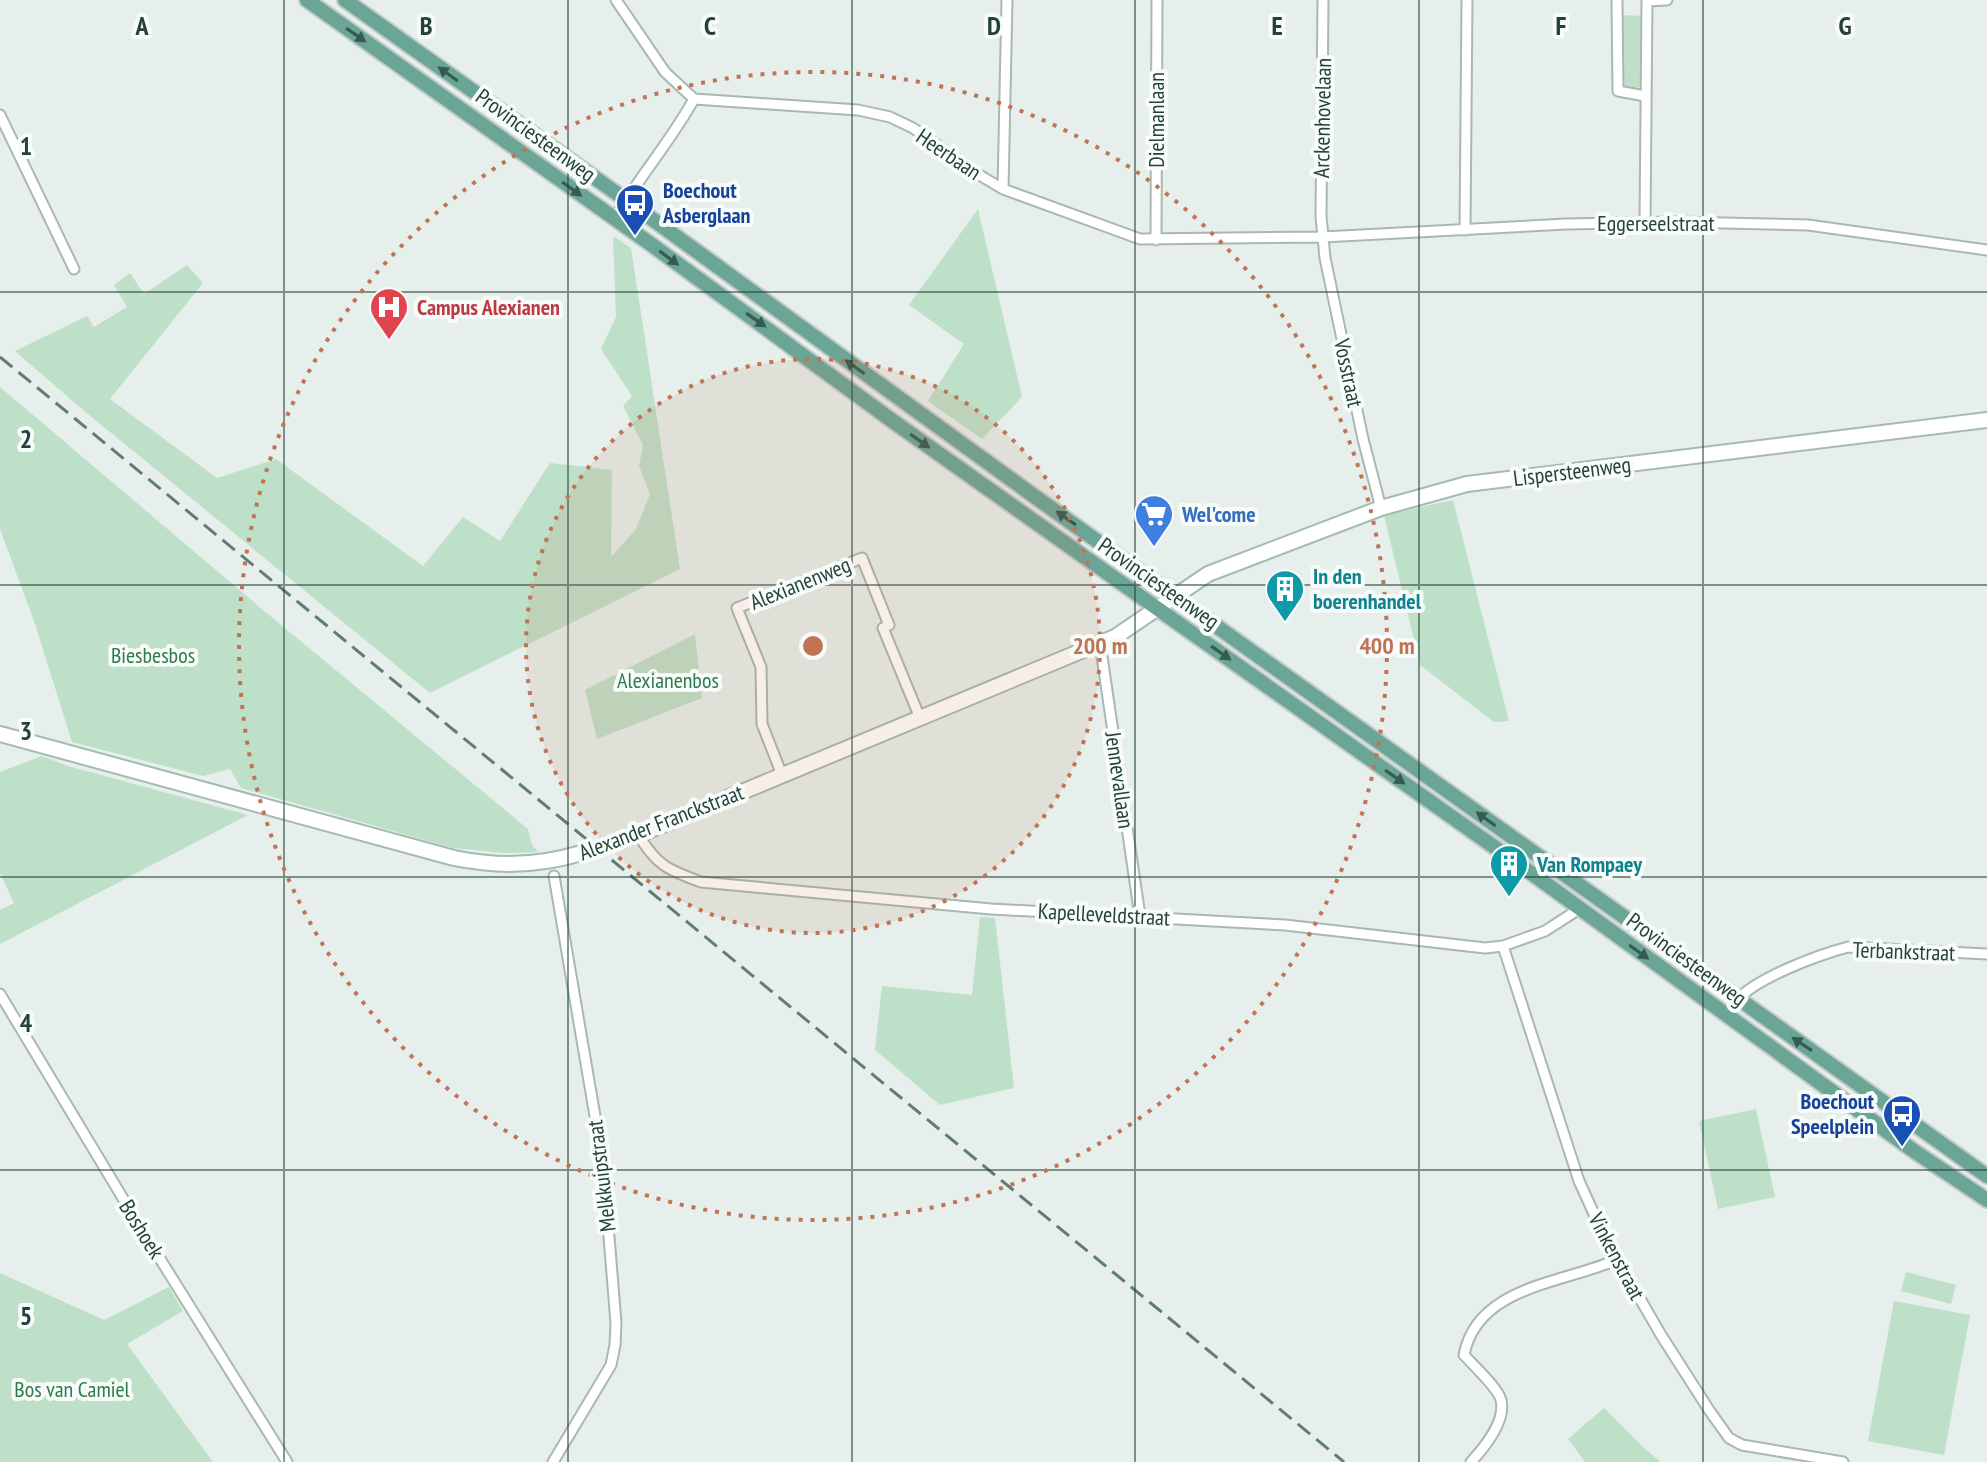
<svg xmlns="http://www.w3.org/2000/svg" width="1987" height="1462" viewBox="0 0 1987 1462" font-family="'PT Sans Narrow',sans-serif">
	<rect width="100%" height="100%" fill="#e6efeb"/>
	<!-- green -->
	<path fill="#bfe0c8" d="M 1623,15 L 1641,16 L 1640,86 L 1636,89 L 1627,88 L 1623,84 Z
		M 978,209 L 1022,397 L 982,439 L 928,401 L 964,344 L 909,305 Z
		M 613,236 L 631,248 L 680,569 L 430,693 L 83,410 L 15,351 L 87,316 L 94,327 L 127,307 L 114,285 L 130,273 L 144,294 L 187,265 L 203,283 L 110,399 L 217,478 L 276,459 L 423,566 L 463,517 L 500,541 L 550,463 L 612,470 L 611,557 L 636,529 L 650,494 L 639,466 L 643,445 L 623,406 L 632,396 L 601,349 L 616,317 Z
		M 0,387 L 263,610 L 528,829 L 532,845 L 538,852 L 504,853 L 453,848 L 241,788 L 230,769 L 203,776 L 72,742 L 35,624 L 0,529 Z
		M 1453,500 L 1509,721 L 1494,722 L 1420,665 L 1384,515 Z
		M 695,634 L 702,698 L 597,739 L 585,690 Z
		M 42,756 L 68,766 L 248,815 L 0,944 L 0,910 L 14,903 L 0,873 L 0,772 Z
		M 980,917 L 995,918 L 1014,1088 L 940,1105 L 875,1050 L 882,986 L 972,995 Z
		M 1756,1109 L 1775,1197 L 1718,1209 L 1699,1121 Z
		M 1906,1272 L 1956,1285 L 1951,1304 L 1901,1291 Z
		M 0,1273 L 104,1320 L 169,1287 L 183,1311 L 127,1344 L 213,1462 L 0,1462 Z
		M 1894,1301 L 1970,1315 L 1944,1455 L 1868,1441 Z
		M 1604,1408 L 1643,1447 L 1661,1462 L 1585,1462 L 1568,1439 Z"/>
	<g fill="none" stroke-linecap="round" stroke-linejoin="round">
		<!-- street casing -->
		<g stroke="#a8b8b2" stroke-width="13">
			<path id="street" d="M 616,0 L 665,72 L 694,99 L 858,110 L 890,117 L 913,128 L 981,176 L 1003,189 L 1140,239 L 1323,237 L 1566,224 L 1676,222 L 1808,225 L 1987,250
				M 1323,0 L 1321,216 L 1325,258 L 1363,439 L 1381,508
				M 1617,0 L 1618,91 L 1645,96
				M 1647,1 L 1667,0
				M 0,115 L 74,269
				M 1003,189 L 1007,0
				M 614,220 C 638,178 671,141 694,99
				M 1645,223 L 1647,0
				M 1465,230 L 1467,0
				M 1156,240 L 1157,0
				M 1100,643 L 1140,916
				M 782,775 L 762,724 L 761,667 L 737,608 L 862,558 L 889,625 L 883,628 L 920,718
				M 638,834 C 656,865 668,870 701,882 L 991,909 L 1285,925 L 1485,948 L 1503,946 L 1545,931 L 1573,913 L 1576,906
				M 1503,946 L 1579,1181 L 1605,1238 L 1661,1335 L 1709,1410 L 1729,1438 L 1742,1445 L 1843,1462
				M 0,994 L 142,1230 L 287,1462
				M 1738,999 C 1759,977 1818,955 1848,947 L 1987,954
				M 553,1462 L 611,1365 L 615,1345 L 616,1323 L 603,1163 L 554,876
				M 1471,1462 C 1484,1448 1506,1421 1501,1400 C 1498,1388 1473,1365 1464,1355 C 1477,1286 1564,1283 1616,1260"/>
		</g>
		<!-- secondary casing -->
		<g stroke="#a4bbb3" stroke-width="18">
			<path id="secondary" d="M 0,734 L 454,858 C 532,874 575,856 648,831 L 1115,637 L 1208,574 L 1381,508 L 1467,484 L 1987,420"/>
		</g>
		<!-- primary casing -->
		<g stroke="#c2cac8" stroke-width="18">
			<path id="primary" d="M 307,0 L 652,245 L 894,422 L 1538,878 L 1914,1151 L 1987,1200
				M 345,0 L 626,200 L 1034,496 L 1987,1176"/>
		</g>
		<!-- street -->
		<use href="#street" stroke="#fff" stroke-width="9"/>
		<!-- secondary -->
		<use href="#secondary" stroke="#fff" stroke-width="14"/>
		<!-- primary -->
		<use href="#primary" stroke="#6aa596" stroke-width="14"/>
		<!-- rail -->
		<path stroke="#5f7d75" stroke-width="3" stroke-dasharray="16 8" stroke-linecap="butt" d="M 0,357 L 1344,1462"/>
	</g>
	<!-- one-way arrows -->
	<defs><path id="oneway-solid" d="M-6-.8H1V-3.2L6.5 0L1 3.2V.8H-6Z" transform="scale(2)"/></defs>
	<g fill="#365b51">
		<use href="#oneway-solid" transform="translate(356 35) rotate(35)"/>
		<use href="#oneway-solid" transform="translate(448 74) rotate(-144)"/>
		<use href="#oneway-solid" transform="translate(572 189) rotate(36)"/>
		<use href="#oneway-solid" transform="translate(669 258) rotate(37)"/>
		<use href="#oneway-solid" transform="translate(756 320) rotate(35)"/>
		<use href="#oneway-solid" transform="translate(855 367) rotate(-144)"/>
		<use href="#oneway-solid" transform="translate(920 441) rotate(35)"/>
		<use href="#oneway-solid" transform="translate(1066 518) rotate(-145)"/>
		<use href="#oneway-solid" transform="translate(1221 653) rotate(35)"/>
		<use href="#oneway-solid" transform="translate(1395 777) rotate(35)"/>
		<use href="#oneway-solid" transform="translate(1486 819) rotate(-144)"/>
		<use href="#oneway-solid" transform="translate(1639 952) rotate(36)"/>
		<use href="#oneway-solid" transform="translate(1802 1044) rotate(-146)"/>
	</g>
	<!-- grid -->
	<path fill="none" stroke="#24423a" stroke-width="2" stroke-opacity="0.55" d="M 284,0 L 284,1462M 568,0 L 568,1462M 852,0 L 852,1462M 1135,0 L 1135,1462M 1419,0 L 1419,1462M 1703,0 L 1703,1462M 0,292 L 1987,292M 0,585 L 1987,585M 0,877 L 1987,877M 0,1170 L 1987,1170"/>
	<!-- distance rings -->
	<circle cx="813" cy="646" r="287" fill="#c07456" fill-opacity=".12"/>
	<g fill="none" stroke="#c07456" stroke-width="4" stroke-dasharray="4 8">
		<circle cx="813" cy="646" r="287"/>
		<circle cx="813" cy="646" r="574"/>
	</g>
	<!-- icons -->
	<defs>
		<g id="bus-pin" transform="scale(2)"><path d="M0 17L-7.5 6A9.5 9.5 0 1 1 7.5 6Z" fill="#1a4fb4" stroke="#f7fbf9"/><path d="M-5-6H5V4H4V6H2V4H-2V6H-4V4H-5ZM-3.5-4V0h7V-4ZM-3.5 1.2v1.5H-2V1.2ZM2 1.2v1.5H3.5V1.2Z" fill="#fff"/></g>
		<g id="hospital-pin" transform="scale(2)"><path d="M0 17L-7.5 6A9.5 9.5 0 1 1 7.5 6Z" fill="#e0444e" stroke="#f7fbf9"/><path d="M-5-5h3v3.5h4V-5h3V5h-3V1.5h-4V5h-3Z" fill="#fff"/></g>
		<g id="supermarket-pin" transform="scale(2)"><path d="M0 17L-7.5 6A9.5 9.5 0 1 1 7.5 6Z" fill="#3f7fe0" stroke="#f7fbf9"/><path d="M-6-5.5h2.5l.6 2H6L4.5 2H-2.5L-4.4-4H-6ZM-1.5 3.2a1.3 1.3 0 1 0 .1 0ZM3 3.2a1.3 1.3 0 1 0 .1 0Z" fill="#fff"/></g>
		<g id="building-pin" transform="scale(2)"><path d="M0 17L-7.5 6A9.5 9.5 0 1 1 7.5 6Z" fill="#0f9aa8" stroke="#f7fbf9"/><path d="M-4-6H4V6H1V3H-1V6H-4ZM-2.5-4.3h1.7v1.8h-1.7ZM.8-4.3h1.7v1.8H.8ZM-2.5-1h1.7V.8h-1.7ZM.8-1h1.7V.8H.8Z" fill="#fff"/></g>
	</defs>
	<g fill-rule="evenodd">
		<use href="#bus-pin" x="635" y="203"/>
		<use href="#hospital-pin" x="389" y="307"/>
		<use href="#supermarket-pin" x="1154" y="514"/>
		<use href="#building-pin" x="1285" y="589"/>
		<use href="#building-pin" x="1509" y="864"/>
		<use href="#bus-pin" x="1902" y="1114"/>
	</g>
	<g text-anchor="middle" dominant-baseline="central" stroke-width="8" stroke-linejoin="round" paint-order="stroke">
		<!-- street labels -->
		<g font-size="22" fill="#24423a" stroke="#f7fbf9">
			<text transform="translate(1322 118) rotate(-89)">Arckenhovelaan</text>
			<text transform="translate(1156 120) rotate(-90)">Dielmanlaan</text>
			<text transform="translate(536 135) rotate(36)">Provinciesteenweg</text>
			<text transform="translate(949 154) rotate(34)">Heerbaan</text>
			<text x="1656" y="223">Eggerseelstraat</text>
			<text transform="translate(1349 373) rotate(78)">Vosstraat</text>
			<text transform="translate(1572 471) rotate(-7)">Lispersteenweg</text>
			<text transform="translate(800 583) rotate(-22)">Alexianenweg</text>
			<text transform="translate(1159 583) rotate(35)">Provinciesteenweg</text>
			<text transform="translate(1120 780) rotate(82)">Jennevallaan</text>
			<text transform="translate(661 822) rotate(-21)">Alexander Franckstraat</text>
			<text transform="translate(1104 914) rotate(3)">Kapelleveldstraat</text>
			<text transform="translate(1904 951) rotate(2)">Terbankstraat</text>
			<text transform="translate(1687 959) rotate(36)">Provinciesteenweg</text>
			<text transform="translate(601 1176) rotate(-97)">Melkkuipstraat</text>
			<text transform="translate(142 1229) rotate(58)">Boshoek</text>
			<text transform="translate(1617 1256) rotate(62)">Vinkenstraat</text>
		</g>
		<!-- transit labels -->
		<g font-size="22" font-weight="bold" fill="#164399" stroke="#f7fbf9" text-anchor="start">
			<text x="663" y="190">Boechout<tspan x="663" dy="25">Asberglaan</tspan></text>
			<text x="1874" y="1101" text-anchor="end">Boechout<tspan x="1874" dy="25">Speelplein</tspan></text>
		</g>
		<!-- health labels -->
		<g font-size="22" font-weight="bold" fill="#be3a42" stroke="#f7fbf9" text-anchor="start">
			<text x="417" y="307">Campus Alexianen</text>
		</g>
		<!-- shop labels -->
		<g font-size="22" font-weight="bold" fill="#366cbe" stroke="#f7fbf9" text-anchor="start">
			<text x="1182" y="514">Wel'come</text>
		</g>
		<!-- culture labels -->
		<g font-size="22" font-weight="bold" fill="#0d838f" stroke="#f7fbf9" text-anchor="start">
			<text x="1313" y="576">In den<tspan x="1313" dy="25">boerenhandel</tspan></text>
			<text x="1537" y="864">Van Rompaey</text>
		</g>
		<!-- park labels -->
		<g font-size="22" fill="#2d7a4b" stroke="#f7fbf9">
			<text x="153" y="655">Biesbesbos</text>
			<text x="668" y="680">Alexianenbos</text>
			<text x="72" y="1389">Bos van Camiel</text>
		</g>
	</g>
	<g font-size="26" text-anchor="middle" font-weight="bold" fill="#24423a" stroke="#f7fbf9" stroke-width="8" stroke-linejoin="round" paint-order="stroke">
		<text x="142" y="35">A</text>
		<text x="426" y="35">B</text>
		<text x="710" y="35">C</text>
		<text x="994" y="35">D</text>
		<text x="1277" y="35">E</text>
		<text x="1561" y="35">F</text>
		<text x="1845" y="35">G</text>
		<text x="26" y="155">1</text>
		<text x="26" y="448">2</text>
		<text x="26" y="740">3</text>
		<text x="26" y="1032">4</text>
		<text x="26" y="1325">5</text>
	</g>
	<circle cx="813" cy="646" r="12" fill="#c07456" stroke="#f7fbf9" stroke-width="4"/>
	<g font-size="24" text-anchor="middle" font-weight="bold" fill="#c07456" stroke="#f7fbf9" stroke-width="8" stroke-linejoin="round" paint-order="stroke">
		<text x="1100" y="654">200 m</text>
		<text x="1387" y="654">400 m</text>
	</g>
</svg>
